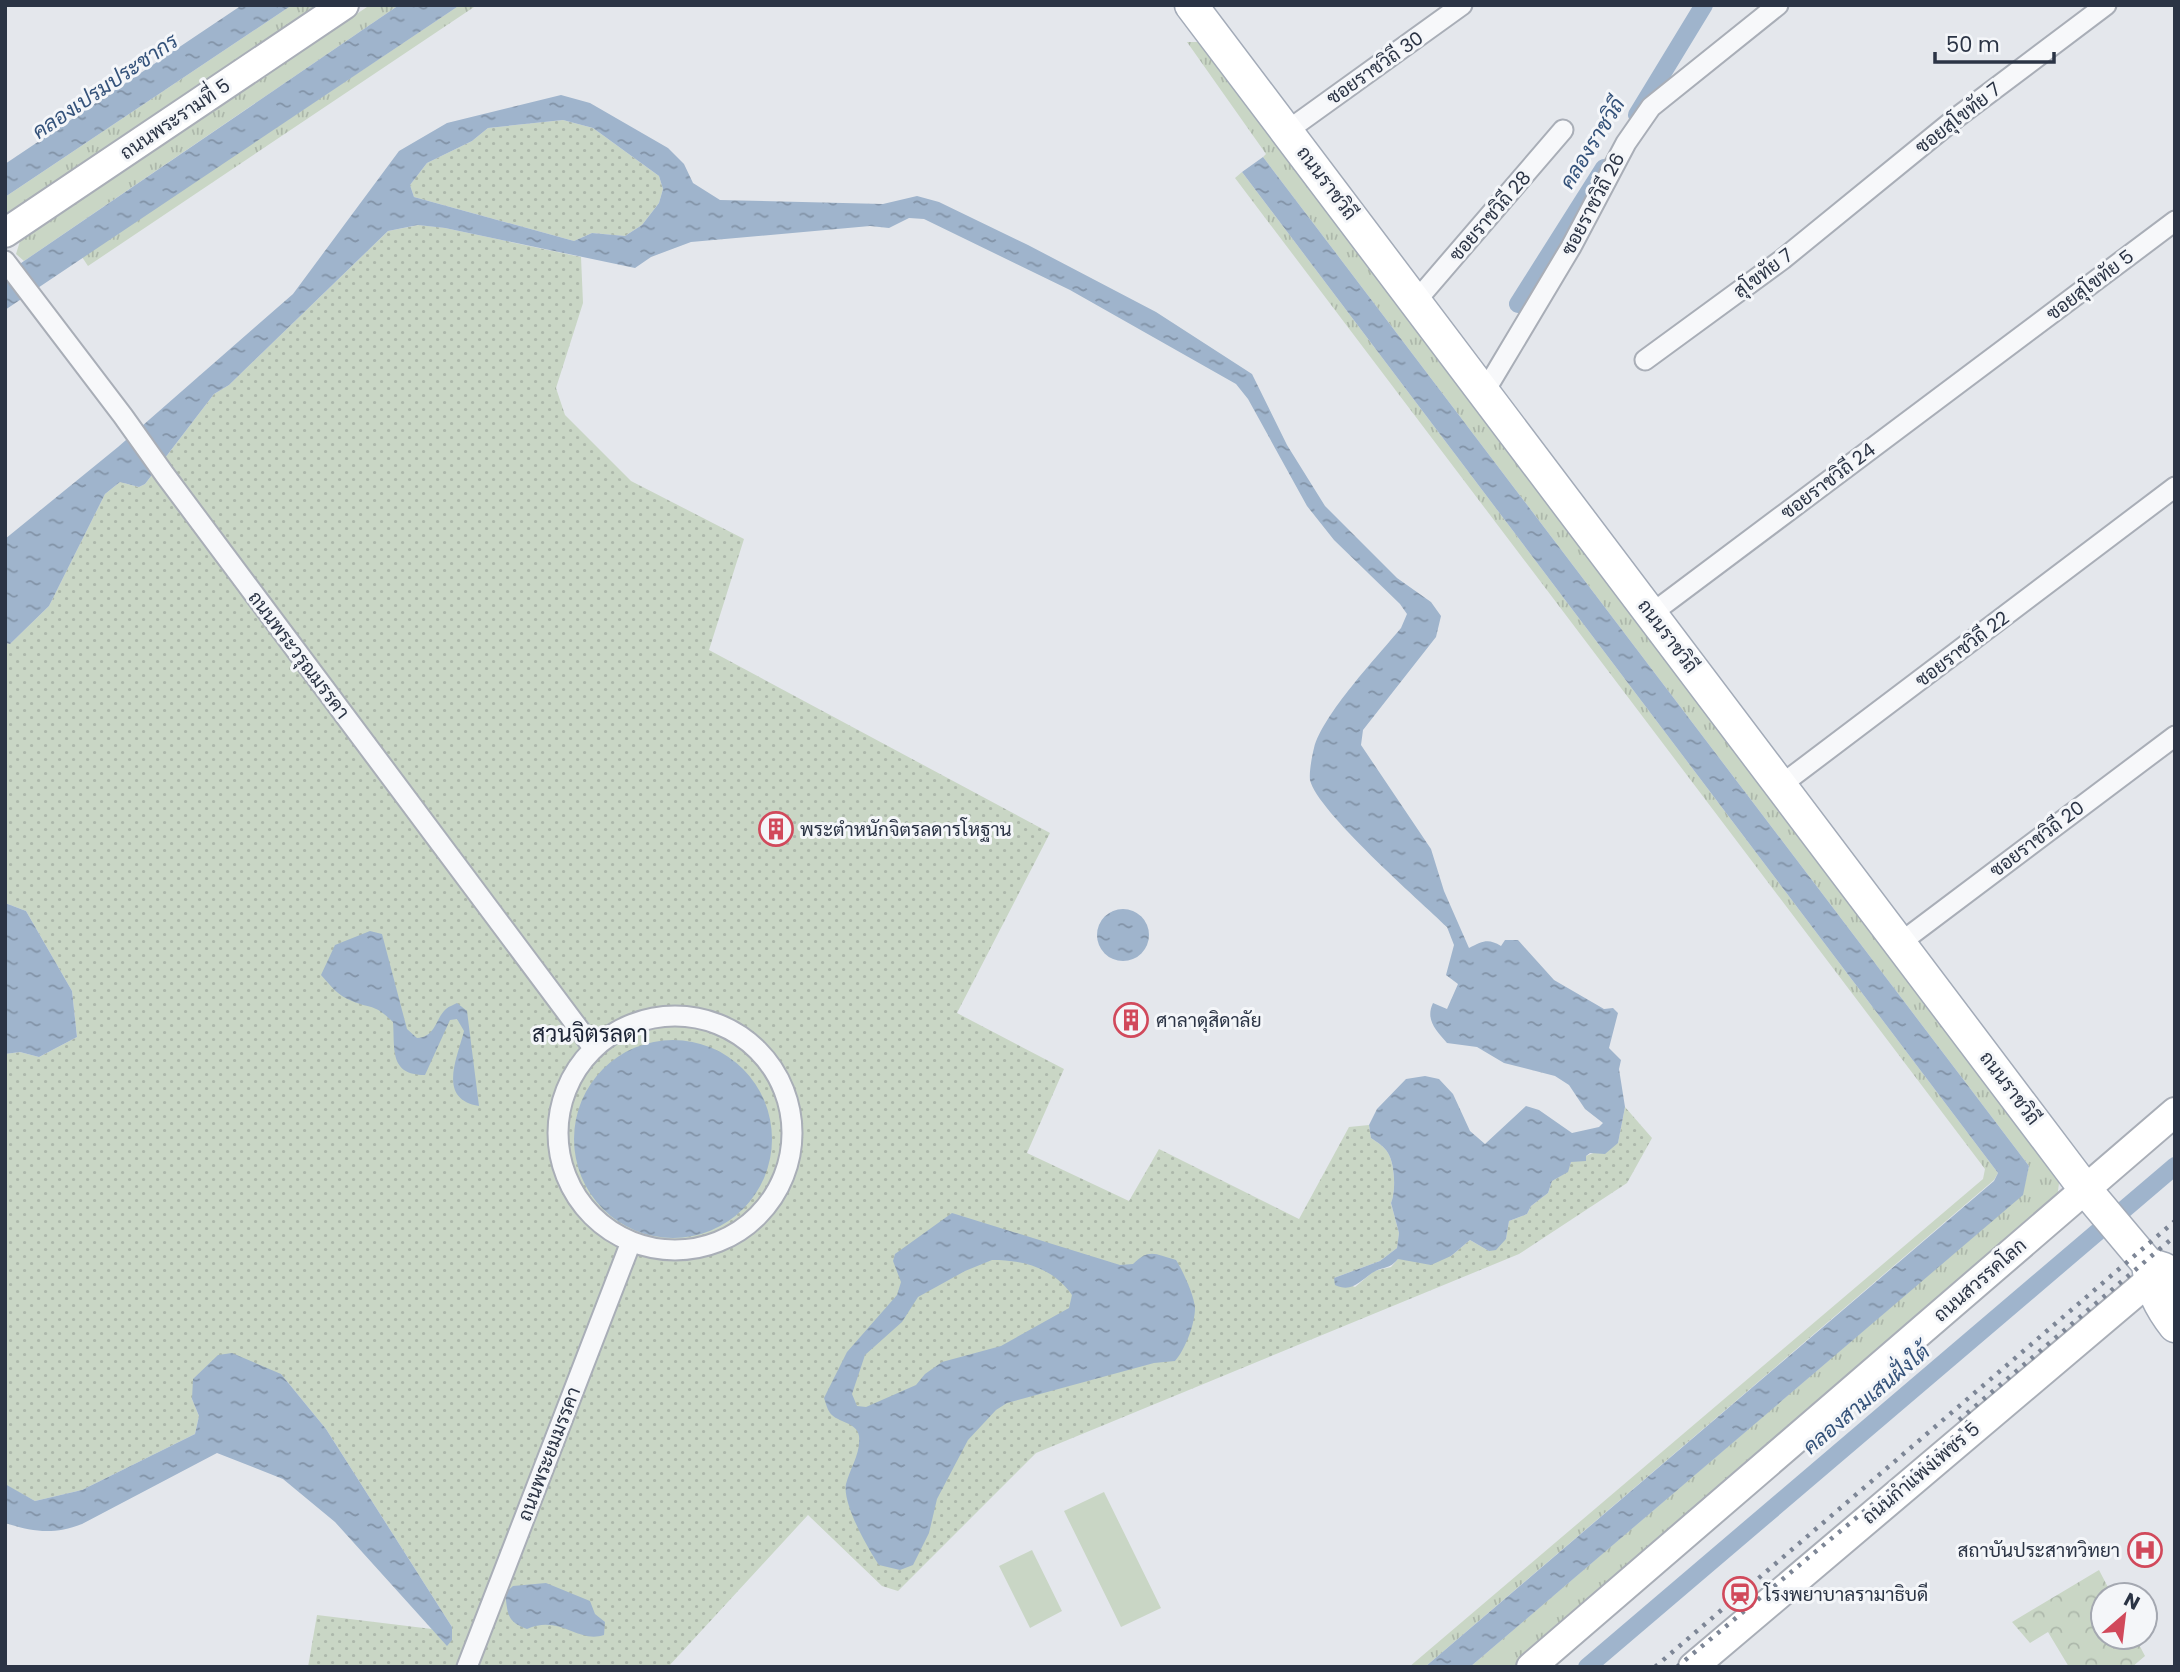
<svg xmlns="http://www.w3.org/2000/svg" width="2180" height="1672" viewBox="0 0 2180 1672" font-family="Poppins,Sarabun,sans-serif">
	<defs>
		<pattern id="grass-tufts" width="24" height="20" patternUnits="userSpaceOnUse" patternTransform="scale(1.75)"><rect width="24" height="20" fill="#c9d6c5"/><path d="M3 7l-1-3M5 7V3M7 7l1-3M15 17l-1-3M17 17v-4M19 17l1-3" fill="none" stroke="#adb8ab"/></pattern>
		<pattern id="park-crowns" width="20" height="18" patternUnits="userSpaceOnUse" patternTransform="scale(1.75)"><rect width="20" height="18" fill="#c9d6c5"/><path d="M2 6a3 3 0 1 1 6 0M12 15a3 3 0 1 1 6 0" fill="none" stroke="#adb8ab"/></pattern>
		<pattern id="garden-dots" width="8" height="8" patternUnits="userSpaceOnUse" patternTransform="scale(1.75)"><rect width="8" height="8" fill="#c9d6c5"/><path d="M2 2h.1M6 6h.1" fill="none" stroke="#adb8ab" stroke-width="1.8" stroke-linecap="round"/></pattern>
		<pattern id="water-ripples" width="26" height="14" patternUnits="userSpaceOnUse" patternTransform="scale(1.75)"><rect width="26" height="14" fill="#9fb4cc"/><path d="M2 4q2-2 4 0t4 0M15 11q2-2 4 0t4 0" fill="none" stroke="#8293a7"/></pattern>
	</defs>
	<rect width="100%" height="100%" fill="#e4e7ec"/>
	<!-- grass -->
	<path fill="url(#grass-tufts)" d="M 292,5 L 323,5 L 5,220 L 5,197 Z
		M 370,5 L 399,5 L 24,261 L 16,254 L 21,238 Z
		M 460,5 L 477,5 L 88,266 L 82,257 Z
		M 1187,42 L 1200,42 L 2055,1168 L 2059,1183 L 2057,1199 L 1518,1667 L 1470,1667 L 2022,1195 L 2029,1166 L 1263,157 L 1266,154 Z
		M 1242,172 L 1998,1173 L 1994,1180 L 1425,1667 L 1409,1667 L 1983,1179 L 1985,1169 L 1235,178 Z"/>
	<!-- park -->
	<path fill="url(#park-crowns)" d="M 2099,1570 L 2112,1595 L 2103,1595 L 2103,1637 L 2135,1637 L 2145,1656 L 2132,1667 L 2069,1667 L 2048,1632 L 2030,1643 L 2012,1622 Z"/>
	<!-- garden -->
	<path fill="url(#garden-dots)" d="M 563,120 L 593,128 L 659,176 L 663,189 L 659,203 L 642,225 L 625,236 L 592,233 L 574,241 L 414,197 L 410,185 L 427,163 L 472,141 L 488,128 Z
		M 419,225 L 445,228 L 581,257 L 583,303 L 556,388 L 565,415 L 631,481 L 744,539 L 709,650 L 1050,833 L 957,1013 L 1064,1069 L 1027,1153 L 1129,1201 L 1159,1149 L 1299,1219 L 1349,1127 L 1369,1125 L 1371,1138 C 1378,1143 1384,1146 1388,1153 C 1395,1164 1396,1192 1391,1203 L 1399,1233 L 1397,1248 L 1380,1261 L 1334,1278 L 1355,1287 L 1374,1271 L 1391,1267 L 1398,1259 L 1451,1256 L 1470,1240 L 1489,1251 L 1506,1239 L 1509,1221 L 1527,1214 L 1531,1206 L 1548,1193 L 1552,1181 L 1567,1172 L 1571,1162 L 1618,1143 L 1625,1107 L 1652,1138 L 1627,1183 L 1519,1254 L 1036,1453 L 898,1591 L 882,1586 L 808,1515 L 668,1667 L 308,1667 L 317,1615 L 432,1629 L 447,1645 L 452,1627 L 326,1429 L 281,1374 L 192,1399 L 199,1416 L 195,1434 L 82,1490 L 35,1501 L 7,1486 L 5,1484 L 5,1054 L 20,1052 L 39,1057 L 77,1037 L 72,991 L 26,911 L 5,903 L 5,643 L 10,644 L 49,606 L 105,494 L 120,482 L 139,487 L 145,484 L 214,394 L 229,385 L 388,231 Z"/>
	<!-- pitch -->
	<path fill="#c9d6c5" d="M 1104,1492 L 1161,1608 L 1121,1627 L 1064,1511 Z
		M 1032,1550 L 1062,1611 L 1030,1628 L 999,1566 Z"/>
	<!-- water -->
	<path fill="url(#water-ripples)" fill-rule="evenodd" d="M 242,5 L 292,5 L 5,197 L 5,164 Z
		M 399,5 L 460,5 L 5,310 L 5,274 Z
		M 561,95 L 590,103 L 668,148 L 684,164 L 693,183 L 720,200 L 883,204 L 917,196 L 939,202 L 1028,245 L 1156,312 L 1252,374 L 1287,445 L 1325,506 L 1397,578 L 1431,602 L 1441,616 L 1436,637 L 1363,730 L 1361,745 L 1431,849 L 1444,891 L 1469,948 C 1483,941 1488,938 1501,946 L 1505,940 L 1518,940 L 1554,980 L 1604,1009 L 1613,1008 L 1618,1013 L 1609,1048 L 1621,1060 L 1619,1069 L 1625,1107 L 1618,1143 L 1605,1154 L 1590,1153 L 1586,1156 L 1586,1161 L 1571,1162 L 1568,1172 L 1552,1181 L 1548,1193 L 1531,1206 L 1527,1214 L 1509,1221 L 1506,1239 L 1496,1250 L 1489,1251 L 1470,1240 L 1451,1256 L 1431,1265 L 1398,1259 C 1389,1270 1383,1266 1372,1273 C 1360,1281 1352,1293 1335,1285 L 1334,1278 L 1380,1261 L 1397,1248 L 1399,1233 L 1391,1203 C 1396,1192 1395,1164 1388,1153 C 1384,1146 1378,1143 1371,1138 L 1369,1125 L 1377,1109 L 1406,1079 L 1425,1076 L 1439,1079 L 1453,1094 L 1470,1131 L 1485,1144 L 1526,1106 L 1539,1110 L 1572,1133 L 1599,1127 L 1603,1123 L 1585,1109 L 1569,1085 L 1555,1076 L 1504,1063 L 1477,1047 L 1447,1043 C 1436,1030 1425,1020 1433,1003 L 1447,1009 L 1458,984 L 1446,975 L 1454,945 L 1447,927 C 1420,901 1317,811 1310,780 C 1309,772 1312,756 1314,748 C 1323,714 1377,657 1401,628 L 1407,614 L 1400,604 L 1334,540 L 1307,506 L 1248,399 L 1236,384 L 1070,290 L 924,219 L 909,218 L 889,228 L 870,226 L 691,242 L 651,257 L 635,268 L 445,228 L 418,225 L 388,231 L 229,385 L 214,394 L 145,484 L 139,487 L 120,482 L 105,494 L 49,606 L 10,644 L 5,643 L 5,539 L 118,447 L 293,294 L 399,151 L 447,123 ZM 563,120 L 593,128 L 659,176 L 663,189 L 659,203 L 642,225 L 625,236 L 592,233 L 574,241 L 414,197 L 410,185 L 427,163 L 472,141 L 488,128 Z
		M 1263,157 L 2029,1166 L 2023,1195 L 1470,1667 L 1425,1667 L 1994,1181 L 1998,1173 L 1242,172 Z
		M 5,903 L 26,911 L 72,991 L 77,1037 L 39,1057 L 20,1052 L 5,1054 Z
		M1097 935a26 26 0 1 1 52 0a26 26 0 1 1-52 0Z
		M 370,931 L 382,934 L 407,1029 L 417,1038 C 436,1037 435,1019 446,1009 C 449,1006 454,1005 457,1003 L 467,1011 L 479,1106 C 437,1099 457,1059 464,1031 L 457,1019 L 450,1020 L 425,1075 C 389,1075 395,1049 393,1022 C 373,1003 374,1010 352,1001 C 338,996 330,985 321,975 L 335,945 Z
		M574 1139a99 99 0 1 1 198 0a99 99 0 1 1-198 0Z
		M 952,1213 L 1120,1265 L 1133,1264 C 1149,1248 1155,1254 1176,1260 C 1183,1271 1194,1295 1195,1308 C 1195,1324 1185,1350 1175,1361 L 1154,1363 L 1007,1403 L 996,1410 L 968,1440 L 937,1499 L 929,1533 L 913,1565 L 900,1570 L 879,1565 C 868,1549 842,1503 846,1484 C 850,1468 861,1453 859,1436 C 857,1422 838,1423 830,1413 C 827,1409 826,1403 824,1398 L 847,1352 L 897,1295 L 901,1282 L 893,1261 L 895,1254 ZM 992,1260 C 1024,1260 1053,1268 1072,1295 L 1069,1308 L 1001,1346 L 942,1362 L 925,1374 L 916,1385 L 866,1407 L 857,1406 L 852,1394 L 865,1355 L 902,1322 L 918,1297 L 965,1271 Z
		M 232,1353 L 281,1374 L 326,1429 L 452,1627 L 452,1640 L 447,1646 L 335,1522 L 283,1479 L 217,1453 L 82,1524 C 53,1535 34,1532 5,1523 L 5,1484 L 35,1501 L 82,1490 L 195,1434 L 199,1416 L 192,1399 L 193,1379 L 218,1355 Z
		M 546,1583 L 590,1601 L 595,1614 L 605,1622 L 604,1635 C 578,1644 560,1614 527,1629 C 506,1622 508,1613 505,1593 L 513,1586 Z"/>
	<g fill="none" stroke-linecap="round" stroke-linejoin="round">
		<!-- canal -->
		<path stroke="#9fb4cc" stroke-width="18" d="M 1637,115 L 1704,5
			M 1518,304 L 1604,168
			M 1587,1667 L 2175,1166"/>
		<!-- street casing -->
		<g stroke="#a9aeb7" stroke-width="23">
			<path id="street" d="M 1287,131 L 1462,5
				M 5,261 L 123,416 L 165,475 L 594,1049
				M 1416,301 L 1563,130
				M 1645,360 L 1783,259 L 1956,118 L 2106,5
				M 1485,391 L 1571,247 L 1626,143 L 1651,107 L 1778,5
				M 1651,614 L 2175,221
				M 1781,785 L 2175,487
				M 1900,943 L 2175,736
				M558 1133a117 117 0 1 1 234 0a117 117 0 1 1-234 0Z
				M 467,1667 L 631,1242"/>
		</g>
		<!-- secondary casing -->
		<g stroke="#a9aeb7" stroke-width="32">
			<path id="secondary" d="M 5,233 L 344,5
				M 1531,1667 L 2175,1112
				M 1693,1667 L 2149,1281"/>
		</g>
		<!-- primary casing -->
		<g stroke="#a3abb8" stroke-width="35">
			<path id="primary" d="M 1191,5 L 2085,1189 L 2148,1264 L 2164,1269 L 2175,1282
				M 2148,1264 C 2150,1288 2160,1307 2175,1326"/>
		</g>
		<!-- street -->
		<use href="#street" stroke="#f7f8fa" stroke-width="19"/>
		<!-- secondary -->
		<use href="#secondary" stroke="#fff" stroke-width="28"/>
		<!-- primary -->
		<use href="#primary" stroke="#fff" stroke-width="32"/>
		<!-- rail -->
		<path stroke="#7d8696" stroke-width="4.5" stroke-dasharray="3.5 7" stroke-linecap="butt" d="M 1959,1420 L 2175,1236
			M 1655,1667 L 2175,1221
			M 1677,1667 L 1957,1434 L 1973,1416"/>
	</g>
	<!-- icons -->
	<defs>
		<g id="building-ring" transform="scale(1.75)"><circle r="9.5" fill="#f4f6f9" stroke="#d1495b" stroke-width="1.5"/><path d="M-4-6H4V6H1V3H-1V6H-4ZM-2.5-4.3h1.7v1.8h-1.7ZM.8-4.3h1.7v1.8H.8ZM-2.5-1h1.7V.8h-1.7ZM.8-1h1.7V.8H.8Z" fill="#d1495b"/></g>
		<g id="hospital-ring" transform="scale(1.75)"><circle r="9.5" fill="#f4f6f9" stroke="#d1495b" stroke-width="1.5"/><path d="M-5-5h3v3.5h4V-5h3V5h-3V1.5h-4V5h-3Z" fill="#d1495b"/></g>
		<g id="station-ring" transform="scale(1.75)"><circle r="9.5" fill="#f4f6f9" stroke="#d1495b" stroke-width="1.5"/><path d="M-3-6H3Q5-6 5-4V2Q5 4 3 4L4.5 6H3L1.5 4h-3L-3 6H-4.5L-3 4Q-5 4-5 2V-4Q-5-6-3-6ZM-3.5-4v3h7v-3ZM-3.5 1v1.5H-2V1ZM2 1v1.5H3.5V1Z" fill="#d1495b"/></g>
	</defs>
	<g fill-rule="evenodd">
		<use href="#building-ring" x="776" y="829"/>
		<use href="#building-ring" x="1131" y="1020"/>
		<use href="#hospital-ring" x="2145" y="1550"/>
		<use href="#station-ring" x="1740" y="1594"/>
	</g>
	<g text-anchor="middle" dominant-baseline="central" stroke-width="6" stroke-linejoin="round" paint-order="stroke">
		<!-- street labels -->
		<g font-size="19" fill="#2b3445" stroke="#f4f6f9">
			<text transform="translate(1375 68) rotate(-35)">ซอยราชวิถี 30</text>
			<text transform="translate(1958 118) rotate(-38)">ซอยสุโขทัย 7</text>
			<text transform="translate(175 119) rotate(-34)">ถนนพระรามที่ 5</text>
			<text transform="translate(1327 183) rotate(53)">ถนนราชวิถี</text>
			<text transform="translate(1593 204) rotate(-62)">ซอยราชวิถี 26</text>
			<text transform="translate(1490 216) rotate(-49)">ซอยราชวิถี 28</text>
			<text transform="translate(1763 273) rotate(-37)">สุโขทัย 7</text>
			<text transform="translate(2090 285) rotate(-37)">ซอยสุโขทัย 5</text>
			<text transform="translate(1828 481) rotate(-37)">ซอยราชวิถี 24</text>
			<text transform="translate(1668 636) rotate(53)">ถนนราชวิถี</text>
			<text transform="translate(1962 649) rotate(-37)">ซอยราชวิถี 22</text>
			<text transform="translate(299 655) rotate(53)">ถนนพระวรุณมรรคา</text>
			<text transform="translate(2037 839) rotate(-37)">ซอยราชวิถี 20</text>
			<text transform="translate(2010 1088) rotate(53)">ถนนราชวิถี</text>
			<text transform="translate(1980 1280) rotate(-41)">ถนนสวรรคโลก</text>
			<text transform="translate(549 1454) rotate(-69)">ถนนพระยมมรรคา</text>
			<text transform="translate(1921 1473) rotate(-40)">ถนนกำแพงเพชร 5</text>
		</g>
		<!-- poi labels -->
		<g font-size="19" fill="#2b3445" stroke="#f4f6f9" text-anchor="start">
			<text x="800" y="829">พระตำหนักจิตรลดารโหฐาน</text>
			<text x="1156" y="1020">ศาลาดุสิดาลัย</text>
			<text x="2120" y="1550" text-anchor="end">สถาบันประสาทวิทยา</text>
			<text x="1764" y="1594">โรงพยาบาลรามาธิบดี</text>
		</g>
		<!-- water labels -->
		<g font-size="21" font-style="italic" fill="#34527a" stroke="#f4f6f9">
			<text transform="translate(105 86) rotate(-34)">คลองเปรมประชากร</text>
			<text transform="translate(1592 143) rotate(-58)">คลองราชวิถี</text>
			<text transform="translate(1866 1399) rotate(-40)">คลองสามเสนฝั่งใต้</text>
		</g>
		<!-- quarter labels -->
		<g font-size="23" fill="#1d2536" stroke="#f4f6f9">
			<text x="590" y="1034">สวนจิตรลดา</text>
		</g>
	</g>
	<!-- border -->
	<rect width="2180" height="1672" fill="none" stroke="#2b3445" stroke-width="14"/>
	<!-- north arrow -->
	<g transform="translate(2124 1616) rotate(28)"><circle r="33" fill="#f4f6f9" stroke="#a4a8b1" stroke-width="2"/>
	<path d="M0-5L12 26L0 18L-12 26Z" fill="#d1495b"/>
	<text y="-10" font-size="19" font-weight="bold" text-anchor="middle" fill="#2b3445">N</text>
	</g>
	<!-- scale -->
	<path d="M1935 52v10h119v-10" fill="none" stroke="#2b3445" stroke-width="3.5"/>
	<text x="1946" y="52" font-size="21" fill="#2b3445" stroke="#f4f6f9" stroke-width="5" paint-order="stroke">50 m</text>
</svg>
